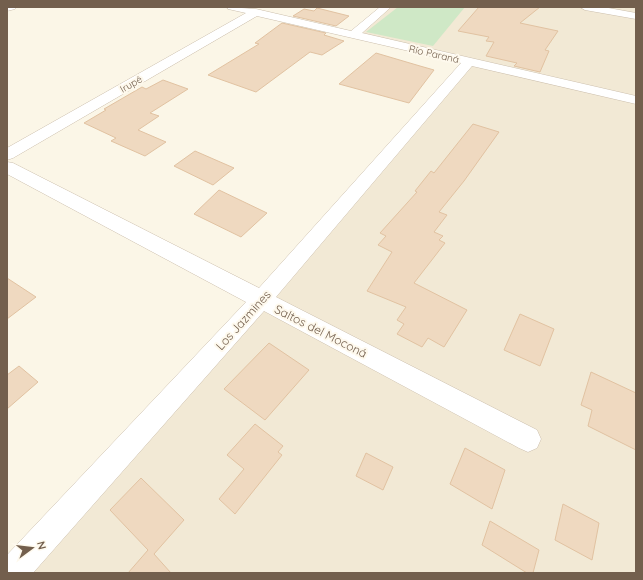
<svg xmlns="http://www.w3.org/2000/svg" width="643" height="580" viewBox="0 0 643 580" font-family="Quicksand,sans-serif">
	<rect width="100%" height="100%" fill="#fbf6e7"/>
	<!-- residential -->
	<path fill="#f2e9d5" d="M 385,7 L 636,7 L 636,573 L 24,573 L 471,62 L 350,34 Z"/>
	<!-- green -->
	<path fill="#cfe8c6" d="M 398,7 L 465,7 L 433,46 L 366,32 Z"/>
	<!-- building -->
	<path fill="#efd9c0" stroke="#e1c2a1" d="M 479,7 L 540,7 L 520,23 L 558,31 L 545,50 L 549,51 L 540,72 L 514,66 L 517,63 L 486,56 L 494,42 L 486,41 L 489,37 L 458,31 Z
		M 317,8 L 349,16 L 336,26 L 293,16 L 304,9 L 314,11 Z
		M 282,23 L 326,33 L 324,35 L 344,41 L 322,55 L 310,52 L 256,92 L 208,75 L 259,44 L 255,43 Z
		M 376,53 L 420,66 L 434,70 L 409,103 L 339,84 Z
		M 163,80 L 188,89 L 150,113 L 159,116 L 138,130 L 166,142 L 145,156 L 111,141 L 116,138 L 84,123 L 106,110 L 104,109 L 142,87 L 146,89 Z
		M 473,124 L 499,132 L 464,181 L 439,212 L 447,215 L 434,232 L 443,236 L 439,240 L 445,243 L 414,283 L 467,310 L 444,347 L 428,338 L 422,347 L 397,334 L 404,324 L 397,320 L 406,307 L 367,291 L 392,252 L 378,245 L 386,236 L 380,233 L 417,192 L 415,191 L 431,171 L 434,173 Z
		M 195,151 L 234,168 L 213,185 L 174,166 Z
		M 219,190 L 267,213 L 241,237 L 194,214 Z
		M 7,278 L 36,297 L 7,319 Z
		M 520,314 L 554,329 L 540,366 L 504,350 Z
		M 269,343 L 309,370 L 265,420 L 224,389 Z
		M 19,366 L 38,382 L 7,409 L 7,375 Z
		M 591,372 L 636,393 L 636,450 L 588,426 L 592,410 L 581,405 Z
		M 255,424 L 283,446 L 278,452 L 282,455 L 235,514 L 219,499 L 244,469 L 227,455 Z
		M 465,448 L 505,470 L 492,509 L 450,484 Z
		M 366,453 L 393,467 L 383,490 L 356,476 Z
		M 141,478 L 184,520 L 154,554 L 171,573 L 128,573 L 148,550 L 110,510 Z
		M 563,504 L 599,523 L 592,560 L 555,540 Z
		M 490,521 L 539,550 L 533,573 L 527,573 L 482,545 Z"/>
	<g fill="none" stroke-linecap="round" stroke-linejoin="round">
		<!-- minor casing -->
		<g stroke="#ccbfad" stroke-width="1">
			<path id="minor" d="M 7,7 L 16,7 L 15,9 L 7,11 Z
				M 227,7 L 256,9 L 351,31 L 380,7 L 391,7 L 362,33 L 636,96 L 636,104 L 472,66 L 276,297 L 537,430 L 541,439 L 537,448 L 528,452 L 519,448 L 264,311 L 33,573 L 7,573 L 7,555 L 246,302 L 7,174 L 7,162 L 13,163 L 259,288 L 461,63 L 257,16 L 13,158 L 7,160 L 7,148 L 246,13 L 228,9 Z
				M 580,7 L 603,7 L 636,13 L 636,19 L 585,10 Z"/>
		</g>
		<!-- minor -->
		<use href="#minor" fill="#fff" fill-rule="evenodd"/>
	</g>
	<g text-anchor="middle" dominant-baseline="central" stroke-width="4" stroke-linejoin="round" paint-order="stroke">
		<!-- far-street labels -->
		<g font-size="10" fill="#735f4d" stroke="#fef9ed">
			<text transform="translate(434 54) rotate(13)">Río Paraná</text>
			<text transform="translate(131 84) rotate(-30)">Irupé</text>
		</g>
		<!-- street labels -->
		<g font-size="12" fill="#735f4d" stroke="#fef9ed">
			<text transform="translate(243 320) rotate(-48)">Los Jazmines</text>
			<text transform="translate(321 331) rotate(27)">Saltos del Moconá</text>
		</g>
	</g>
	<!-- border -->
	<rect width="643" height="580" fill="none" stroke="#735f4d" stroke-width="16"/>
	<!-- north arrow -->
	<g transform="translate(32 548) rotate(75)" stroke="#fef9ed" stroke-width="3" paint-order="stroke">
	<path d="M0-3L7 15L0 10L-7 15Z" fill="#735f4d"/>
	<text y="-6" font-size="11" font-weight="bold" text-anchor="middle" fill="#735f4d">N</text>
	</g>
</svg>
